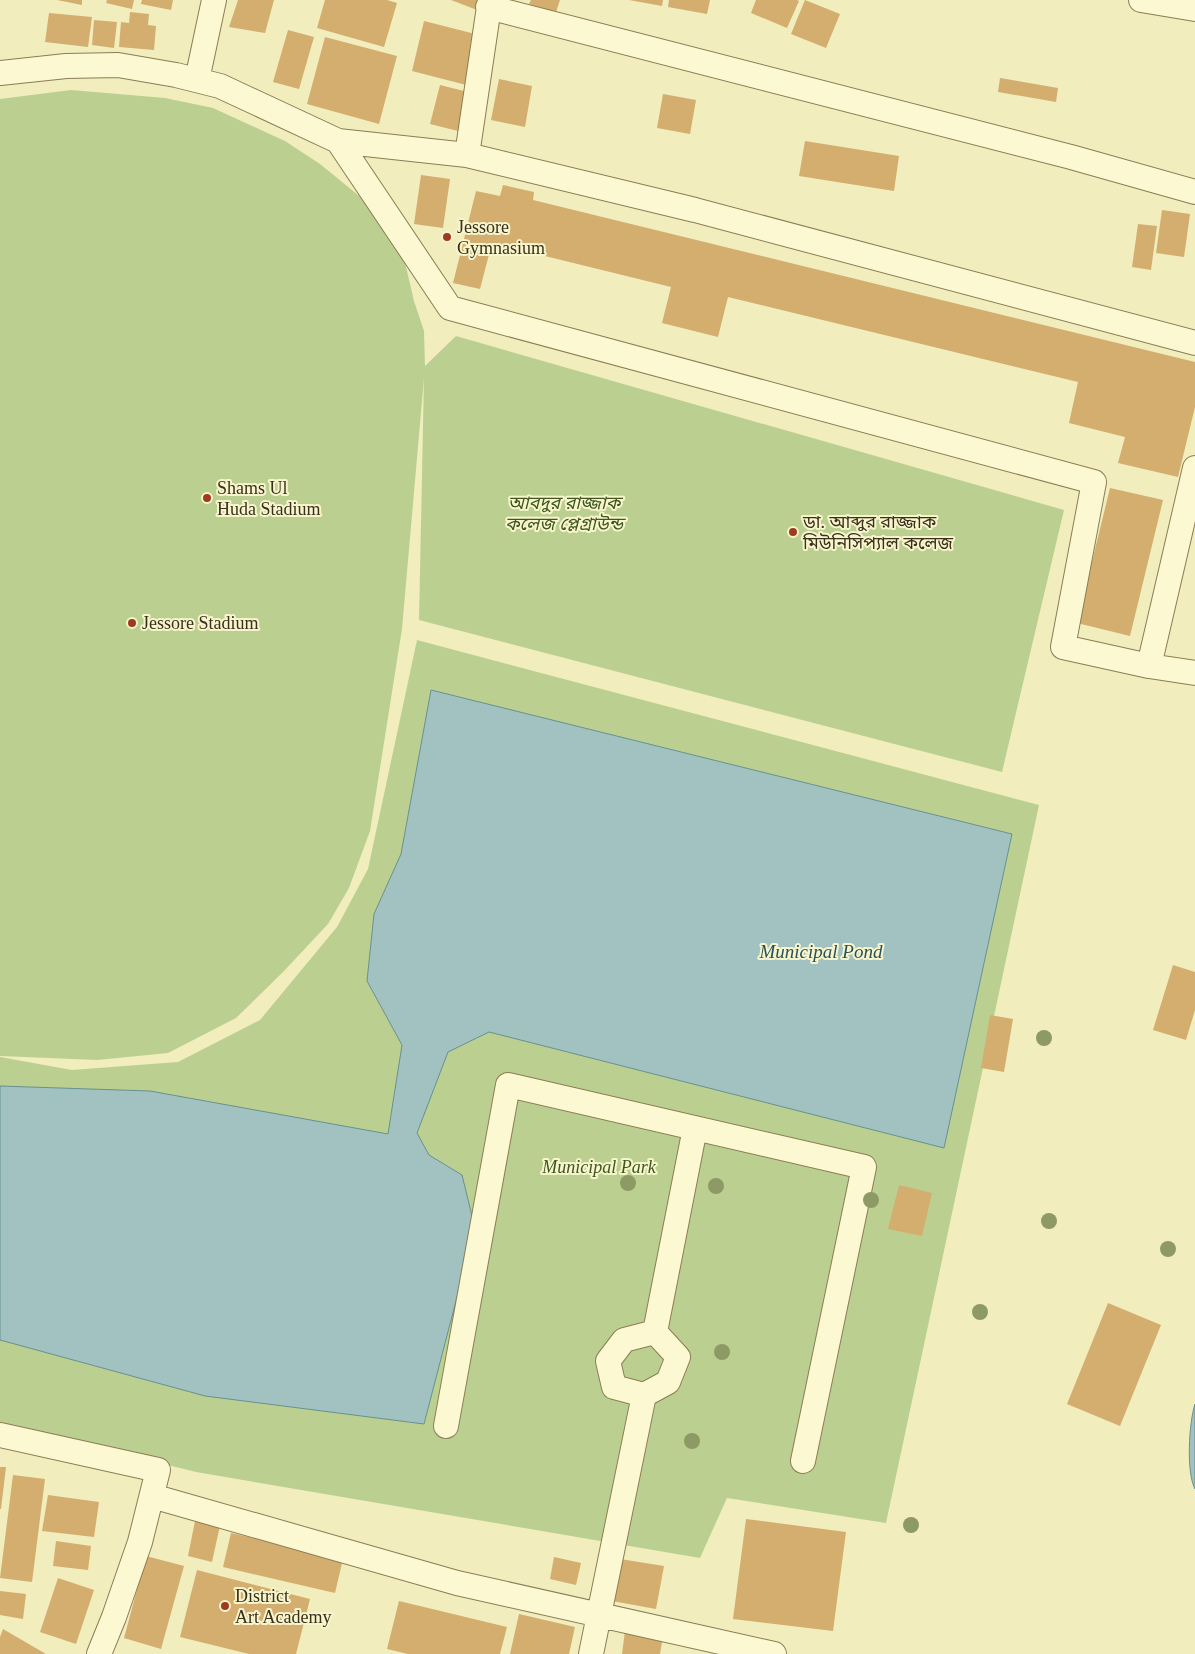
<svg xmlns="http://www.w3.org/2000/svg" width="1195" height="1654" viewBox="0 0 1195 1654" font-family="'Times New Roman','Noto Sans Bengali',serif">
	<rect width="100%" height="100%" fill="#f1edbd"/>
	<!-- green -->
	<path fill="#bbd090" d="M 71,90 L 165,98 L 213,108 L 285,141 L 320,164 L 369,204 L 401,245 L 414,301 L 424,331 L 425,366 L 456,336 L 1064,510 L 1002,772 L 419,620 L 424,378 L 402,629 L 370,831 L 349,888 L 328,924 L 283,972 L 236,1018 L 168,1053 L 97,1060 L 0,1056 L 0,99 Z
		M 417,640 L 1039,805 L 886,1523 L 727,1498 L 700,1558 L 196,1472 L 0,1423 L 0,1057 L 72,1070 L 178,1062 L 260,1020 L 337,927 L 368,869 Z"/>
	<!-- water -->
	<path fill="#a1c2c0" stroke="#68918f" d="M 431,690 L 1012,834 L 944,1148 L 489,1032 L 448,1052 L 417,1133 L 429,1155 L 462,1175 L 475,1228 L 424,1424 L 205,1396 L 0,1340 L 0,1086 L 150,1091 L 388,1134 L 402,1045 L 367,981 L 374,914 L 401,854 Z
		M 1195,1404 L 1195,1489 C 1186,1472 1189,1422 1195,1404 Z"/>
	<!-- building -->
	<path fill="#d3ae6f" d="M 57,0 L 82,0 L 82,5 Z
		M 107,0 L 134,0 L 132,9 L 106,3 Z
		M 142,0 L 173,0 L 171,10 L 141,4 Z
		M 238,0 L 274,0 L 265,33 L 229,27 Z
		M 325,0 L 387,0 L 397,3 L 384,47 L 317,28 Z
		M 451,0 L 490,0 L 485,13 Z
		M 531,0 L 560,0 L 556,12 L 529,4 Z
		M 629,0 L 663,0 L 662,6 Z
		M 669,0 L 710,0 L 707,14 L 668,7 Z
		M 756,0 L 797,0 L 799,1 L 787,28 L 751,13 Z
		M 805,0 L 840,14 L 826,48 L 791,34 Z
		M 130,12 L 149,14 L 148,25 L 156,26 L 154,50 L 119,47 L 121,22 L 129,23 Z
		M 49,13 L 92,17 L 88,47 L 45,42 Z
		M 94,20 L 117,22 L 114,48 L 92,45 Z
		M 424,21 L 491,38 L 478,88 L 412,71 Z
		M 288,30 L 314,37 L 299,89 L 273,82 Z
		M 325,37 L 397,56 L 379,124 L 307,104 Z
		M 1000,78 L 1058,88 L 1056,102 L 998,92 Z
		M 499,79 L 532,86 L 525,127 L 491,120 Z
		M 440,85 L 476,94 L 466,133 L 430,124 Z
		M 663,94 L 696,100 L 690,134 L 657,128 Z
		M 805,141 L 899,156 L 894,191 L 799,176 Z
		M 421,175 L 450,179 L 443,228 L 414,224 Z
		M 503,185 L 534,192 L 533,200 L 1195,362 L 1195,407 L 1178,477 L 1118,463 L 1125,437 L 1069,423 L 1078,382 L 728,297 L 718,337 L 662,323 L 671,287 L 492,243 L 480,289 L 453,283 L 476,191 L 500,196 Z
		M 1162,210 L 1190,214 L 1184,257 L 1156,253 Z
		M 1138,224 L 1157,226 L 1151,270 L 1132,267 Z
		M 1110,488 L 1163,500 L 1130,636 L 1077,623 Z
		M 1173,965 L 1195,972 L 1195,1010 L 1186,1040 L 1153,1030 Z
		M 990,1015 L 1013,1019 L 1004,1072 L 981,1068 Z
		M 899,1185 L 932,1193 L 922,1236 L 888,1229 Z
		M 1108,1303 L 1161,1325 L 1120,1426 L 1067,1404 Z
		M 0,1467 L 6,1467 L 1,1509 L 0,1509 Z
		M 13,1475 L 45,1479 L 32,1582 L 0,1578 Z
		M 48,1495 L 99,1502 L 94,1537 L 42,1531 Z
		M 196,1516 L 221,1521 L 212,1562 L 188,1556 Z
		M 746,1519 L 846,1532 L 833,1631 L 733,1619 Z
		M 231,1533 L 343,1559 L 335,1593 L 223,1567 Z
		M 56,1541 L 91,1546 L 88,1570 L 53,1566 Z
		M 146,1556 L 184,1566 L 161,1649 L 124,1638 Z
		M 554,1557 L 581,1563 L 576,1585 L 550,1579 Z
		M 620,1559 L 664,1566 L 656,1609 L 612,1601 Z
		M 197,1570 L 310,1599 L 296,1654 L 249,1654 L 180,1637 Z
		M 58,1578 L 94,1590 L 76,1644 L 40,1632 Z
		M 0,1591 L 26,1594 L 23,1619 L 0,1615 Z
		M 399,1601 L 507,1627 L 500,1654 L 408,1654 L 387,1649 Z
		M 519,1614 L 575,1627 L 569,1654 L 510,1654 Z
		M 3,1629 L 46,1654 L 0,1654 L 0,1637 Z
		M 625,1631 L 663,1636 L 660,1654 L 622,1654 Z"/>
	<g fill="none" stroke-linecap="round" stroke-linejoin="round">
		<!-- street casing -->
		<g stroke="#8b7d55" stroke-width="26">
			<path id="street" d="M 1141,0 L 1195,9
				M 488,7 L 1071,157 L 1195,192
				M 0,73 L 66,66 L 118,65 L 176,75 L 220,86 L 338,141 L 467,155 L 695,210 L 1195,343
				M 197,80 L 214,0
				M 338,141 L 450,308 L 1094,482 L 1063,647 L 1149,666
				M 467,155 L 490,0
				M 1195,468 L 1149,666 L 1195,673
				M 655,1332 L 695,1128
				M 655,1332 L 678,1357 L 668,1382 L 644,1395 L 614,1387 L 608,1361 L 624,1340 Z
				M 446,1426 L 508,1085 L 864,1167 L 803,1461
				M 0,1435 L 158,1470 L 140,1542 L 114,1617 L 99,1654
				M 152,1496 L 457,1583 L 774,1654
				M 591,1654 L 644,1395"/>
		</g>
		<!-- street -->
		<use href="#street" stroke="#fcf8d1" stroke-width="24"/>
	</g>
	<!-- trees -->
	<g fill="#8e9a66">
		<circle cx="1044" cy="1038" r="8"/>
		<circle cx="628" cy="1183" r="8"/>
		<circle cx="716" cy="1186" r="8"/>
		<circle cx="871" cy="1200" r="8"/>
		<circle cx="1049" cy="1221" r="8"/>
		<circle cx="1168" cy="1249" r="8"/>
		<circle cx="980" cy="1312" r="8"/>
		<circle cx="722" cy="1352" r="8"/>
		<circle cx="692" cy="1441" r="8"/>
		<circle cx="911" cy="1525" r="8"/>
	</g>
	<!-- markers -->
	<g fill="#9f3a20" stroke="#f8f5cd" stroke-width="2">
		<circle cx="447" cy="237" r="5"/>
		<circle cx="207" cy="498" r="5"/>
		<circle cx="793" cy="532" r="5"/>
		<circle cx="132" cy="623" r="5"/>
		<circle cx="225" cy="1606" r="5"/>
	</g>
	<g text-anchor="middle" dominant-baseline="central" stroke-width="4" stroke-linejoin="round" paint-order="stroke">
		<!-- poi labels -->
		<g font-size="18" fill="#39301b" stroke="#f8f5cd" text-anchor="start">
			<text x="457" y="227">Jessore<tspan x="457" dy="21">Gymnasium</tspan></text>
			<text x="217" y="488">Shams Ul<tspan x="217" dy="21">Huda Stadium</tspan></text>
			<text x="803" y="522">ডা. আব্দুর রাজ্জাক<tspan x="803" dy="21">মিউনিসিপ্যাল কলেজ</tspan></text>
			<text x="142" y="623">Jessore Stadium</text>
			<text x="235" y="1596">District<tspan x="235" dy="21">Art Academy</tspan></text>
		</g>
		<!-- park labels -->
		<g font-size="18" font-style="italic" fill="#3d571f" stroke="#f8f5cd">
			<text x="564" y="503">আবদুর রাজ্জাক<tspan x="564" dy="21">কলেজ প্লেগ্রাউন্ড</tspan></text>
			<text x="599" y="1167">Municipal Park</text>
		</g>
		<!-- water labels -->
		<g font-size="19" font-style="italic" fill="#28525a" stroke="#f8f5cd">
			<text x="821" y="951">Municipal Pond</text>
		</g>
	</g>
</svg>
